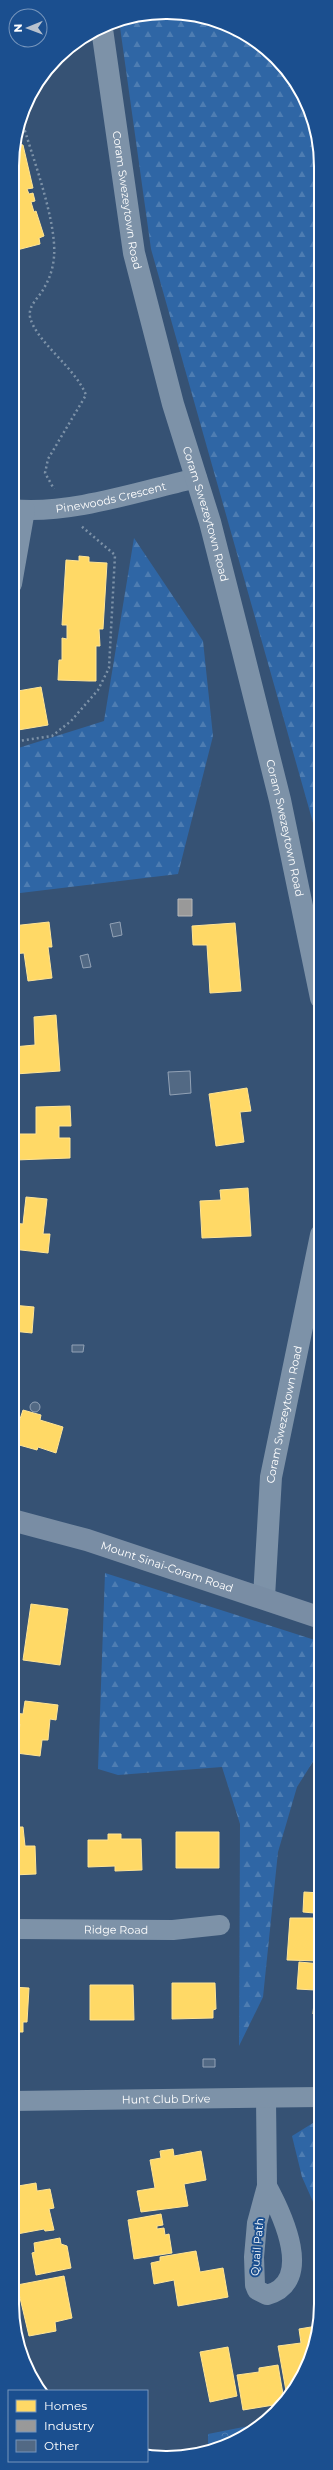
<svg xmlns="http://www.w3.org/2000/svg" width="333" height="2470" viewBox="0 0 333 2470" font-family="Montserrat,sans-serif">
	<defs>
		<pattern id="forest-firs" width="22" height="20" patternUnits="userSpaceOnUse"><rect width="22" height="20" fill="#2f66a5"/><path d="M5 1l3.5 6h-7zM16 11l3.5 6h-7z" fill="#4e7db2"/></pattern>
		<pattern id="park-crowns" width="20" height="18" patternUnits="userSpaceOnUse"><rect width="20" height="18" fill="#2f66a5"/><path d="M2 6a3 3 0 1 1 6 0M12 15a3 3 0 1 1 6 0" fill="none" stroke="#4e7db2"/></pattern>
	</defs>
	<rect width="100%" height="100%" fill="#365274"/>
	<!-- forest -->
	<path fill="url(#forest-firs)" d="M 177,12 L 235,28 L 276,57 L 309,107 L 321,157 L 321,851 L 151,249 L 119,20 Z
		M 134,538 L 203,641 L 213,736 L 178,874 L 12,894 L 12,750 L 104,721 Z
		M 105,1573 L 321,1642 L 321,1749 L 297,1787 L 278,1852 L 263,1997 L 239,2046 L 240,1824 L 222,1767 L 118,1775 L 98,1769 Z
		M 321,2118 L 321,2277 L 314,2273 L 317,2257 L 314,2204 L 302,2177 L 292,2136 Z"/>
	<!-- park -->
	<path fill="url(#park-crowns)" d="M 263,2423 L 216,2450 L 208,2451 L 208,2434 Z"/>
	<!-- homes -->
	<path fill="#ffd966" stroke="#ffe494" d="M 17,137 L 19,144 L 23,145 L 33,188 L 27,189 L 29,194 L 33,193 L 35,201 L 31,202 L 34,212 L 36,211 L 44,236 L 39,238 L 40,244 L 13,251 L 12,156 Z
		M 12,297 L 17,308 L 12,310 Z
		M 79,556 L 89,557 L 89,562 L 107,563 L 103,629 L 99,629 L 100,646 L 96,646 L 96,681 L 89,681 L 58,680 L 59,660 L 62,660 L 62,638 L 67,639 L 67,625 L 62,625 L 66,560 L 79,561 Z
		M 41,687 L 48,725 L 12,731 L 12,692 Z
		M 49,922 L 52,947 L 48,947 L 52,978 L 28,981 L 24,953 L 12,954 L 12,926 Z
		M 235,923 L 241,991 L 210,993 L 207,945 L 193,945 L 192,926 Z
		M 56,1015 L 60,1071 L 15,1074 L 13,1047 L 35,1045 L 34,1017 Z
		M 247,1088 L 251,1111 L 240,1112 L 244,1142 L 216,1146 L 209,1094 Z
		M 70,1106 L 71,1126 L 59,1126 L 59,1138 L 70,1138 L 70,1158 L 15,1160 L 15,1134 L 36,1134 L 36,1107 Z
		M 248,1188 L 251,1236 L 202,1238 L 200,1201 L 221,1200 L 220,1190 Z
		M 26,1197 L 47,1199 L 43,1234 L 50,1234 L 48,1253 L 12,1249 L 12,1223 L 23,1224 Z
		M 12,1283 L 14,1283 L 12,1305 L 34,1307 L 32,1333 L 12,1331 Z
		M 23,1410 L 41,1415 L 40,1420 L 63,1427 L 56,1453 L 38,1447 L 37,1450 L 12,1443 L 16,1421 L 19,1422 Z
		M 31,1604 L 68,1609 L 60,1665 L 23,1660 Z
		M 25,1701 L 58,1705 L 56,1720 L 50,1719 L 48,1740 L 42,1740 L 40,1756 L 16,1753 L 20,1724 L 13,1723 L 14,1713 L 23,1714 Z
		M 13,1827 L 23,1827 L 25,1846 L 35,1846 L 36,1874 L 12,1875 Z
		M 176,1832 L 219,1832 L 219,1868 L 176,1868 Z
		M 108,1834 L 121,1834 L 121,1839 L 141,1839 L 142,1870 L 115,1871 L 115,1866 L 88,1867 L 88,1840 L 108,1840 Z
		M 304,1892 L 321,1893 L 321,1918 L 314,1918 L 314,1913 L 303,1912 Z
		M 290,1918 L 321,1918 L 321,1932 L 314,1932 L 314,1936 L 321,1936 L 321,1961 L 287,1960 Z
		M 299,1962 L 321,1964 L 321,2015 L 313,2014 L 315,1990 L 297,1989 Z
		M 172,1983 L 215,1983 L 216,2009 L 213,2010 L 213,2018 L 172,2019 Z
		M 90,1985 L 133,1985 L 134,2020 L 90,2020 Z
		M 12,1987 L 29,1988 L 27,2022 L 23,2022 L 23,2032 L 13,2032 Z
		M 173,2149 L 174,2156 L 201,2151 L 206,2180 L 184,2184 L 188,2206 L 141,2212 L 137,2191 L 155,2188 L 150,2160 L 161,2158 L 160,2151 Z
		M 36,2183 L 37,2191 L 50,2189 L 54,2208 L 49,2209 L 54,2230 L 45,2231 L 44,2229 L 17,2234 L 12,2207 L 12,2187 Z
		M 161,2214 L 163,2225 L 157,2226 L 157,2229 L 164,2228 L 165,2235 L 169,2234 L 172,2253 L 134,2259 L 128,2220 Z
		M 60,2238 L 61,2244 L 67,2246 L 71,2268 L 36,2275 L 32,2253 L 35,2252 L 34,2243 Z
		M 196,2251 L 200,2272 L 223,2268 L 228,2297 L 178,2306 L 174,2280 L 154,2284 L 151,2263 L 160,2261 L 160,2257 Z
		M 64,2276 L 72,2318 L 55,2322 L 56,2331 L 29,2336 L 17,2285 Z
		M 317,2326 L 305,2372 L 291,2390 L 286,2391 L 278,2346 L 301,2343 L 299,2329 Z
		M 228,2347 L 237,2396 L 210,2402 L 200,2352 Z
		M 278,2365 L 284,2400 L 280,2404 L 243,2410 L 237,2375 L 259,2372 L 259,2368 Z"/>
	<!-- industry -->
	<path fill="#999" stroke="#b8b8b8" d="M 178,899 L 192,899 L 192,916 L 178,916 Z"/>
	<!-- building -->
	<path fill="#526984" stroke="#92a2b6" d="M 12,415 L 17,420 L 12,423 Z
		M 120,922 L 122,935 L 113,937 L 110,924 Z
		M 88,954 L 91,967 L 83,968 L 80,956 Z
		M 190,1071 L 191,1093 L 170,1095 L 168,1072 Z
		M 72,1345 L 84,1345 L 83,1352 L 72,1352 Z
		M30 1407a5 5 0 1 1 10 0a5 5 0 1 1-10 0Z
		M 203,2059 L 215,2059 L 215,2067 L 203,2067 Z"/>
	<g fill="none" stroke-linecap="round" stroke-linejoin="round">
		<!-- path -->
		<path stroke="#7d92a8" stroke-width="2.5" stroke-dasharray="2 3" stroke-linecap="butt" d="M 22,121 C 32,156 57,221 54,257 C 53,268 50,278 44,288 C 39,298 28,305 30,317 C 36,342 75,367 86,395 L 48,459 L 45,473 L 54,489
			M 12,742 L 52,736 L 71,721 L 98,690 L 109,668 L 115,555 L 80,525"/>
		<!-- minor -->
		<g stroke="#7d92a8" stroke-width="20">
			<path id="s1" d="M 12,509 C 70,515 140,491 197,478"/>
			<path d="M 12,584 L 25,510"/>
			<path d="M 309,934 L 321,932"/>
			<path id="s2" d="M 12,1929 L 173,1930 L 220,1925"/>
			<path d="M 266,2099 L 267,2186 L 257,2223 L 254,2257 L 255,2285 L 257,2290 L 267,2295 C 315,2282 282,2214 267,2186"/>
			<path id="s3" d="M 12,2101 L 321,2097"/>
		</g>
		<!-- tertiary -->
		<g stroke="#7d92a8" stroke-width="22">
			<path id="s4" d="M 102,29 L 134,253 L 173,404 L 210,522 L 243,652 L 280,800 L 321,998"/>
			<path id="s5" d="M 264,1597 L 271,1477 L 321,1235"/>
		</g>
		<!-- secondary -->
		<path stroke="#798da4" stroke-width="22" id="s6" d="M 12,1520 L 87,1540 L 321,1618"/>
	</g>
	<g text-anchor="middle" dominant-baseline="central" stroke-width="4" stroke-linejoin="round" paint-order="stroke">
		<!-- street labels -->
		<g font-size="11" fill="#fff" stroke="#1b4f8f">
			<text stroke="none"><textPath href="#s4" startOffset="173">Coram Swezeytown Road</textPath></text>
			<text stroke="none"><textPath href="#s1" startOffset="100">Pinewoods Crescent</textPath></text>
			<text stroke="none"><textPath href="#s4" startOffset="497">Coram Swezeytown Road</textPath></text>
			<text stroke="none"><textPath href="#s4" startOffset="821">Coram Swezeytown Road</textPath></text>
			<text stroke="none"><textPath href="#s5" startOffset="184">Coram Swezeytown Road</textPath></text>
			<text stroke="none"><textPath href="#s6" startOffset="162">Mount Sinai-Coram Road</textPath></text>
			<text stroke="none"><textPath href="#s2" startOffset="104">Ridge Road</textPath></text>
			<text stroke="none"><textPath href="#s3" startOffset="154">Hunt Club Drive</textPath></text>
			<text transform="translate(257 2247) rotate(-85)">Quail Path</text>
		</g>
	</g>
	<!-- crop -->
	<path d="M0 0H333V2470H0ZM166 19H167A147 147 0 0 1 314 166V2304A147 147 0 0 1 167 2451H166A147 147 0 0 1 19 2304V166A147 147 0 0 1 166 19Z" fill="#1b4f8f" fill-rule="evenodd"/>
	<path fill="none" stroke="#fff" stroke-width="2" d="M166 19H167A147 147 0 0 1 314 166V2304A147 147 0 0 1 167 2451H166A147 147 0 0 1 19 2304V166A147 147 0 0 1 166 19Z"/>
	<!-- legend -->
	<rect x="8" y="2390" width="140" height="72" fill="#1b4f8f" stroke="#7695bc"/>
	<rect x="16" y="2400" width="20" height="12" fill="#ffd966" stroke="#7695bc"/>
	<text x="44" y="2410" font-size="12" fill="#ffffff">Homes</text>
	<rect x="16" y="2420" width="20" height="12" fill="#999999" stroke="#7695bc"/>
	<text x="44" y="2430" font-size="12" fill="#ffffff">Industry</text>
	<rect x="16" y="2440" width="20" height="12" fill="#526984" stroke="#7695bc"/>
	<text x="44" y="2450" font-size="12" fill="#ffffff">Other</text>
	<!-- north arrow -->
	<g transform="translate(28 28) rotate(269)"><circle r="19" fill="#1b4f8f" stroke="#7695bc"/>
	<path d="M0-3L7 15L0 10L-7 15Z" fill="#b9c2ce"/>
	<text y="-6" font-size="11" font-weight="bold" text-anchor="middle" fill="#ffffff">N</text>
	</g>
</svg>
